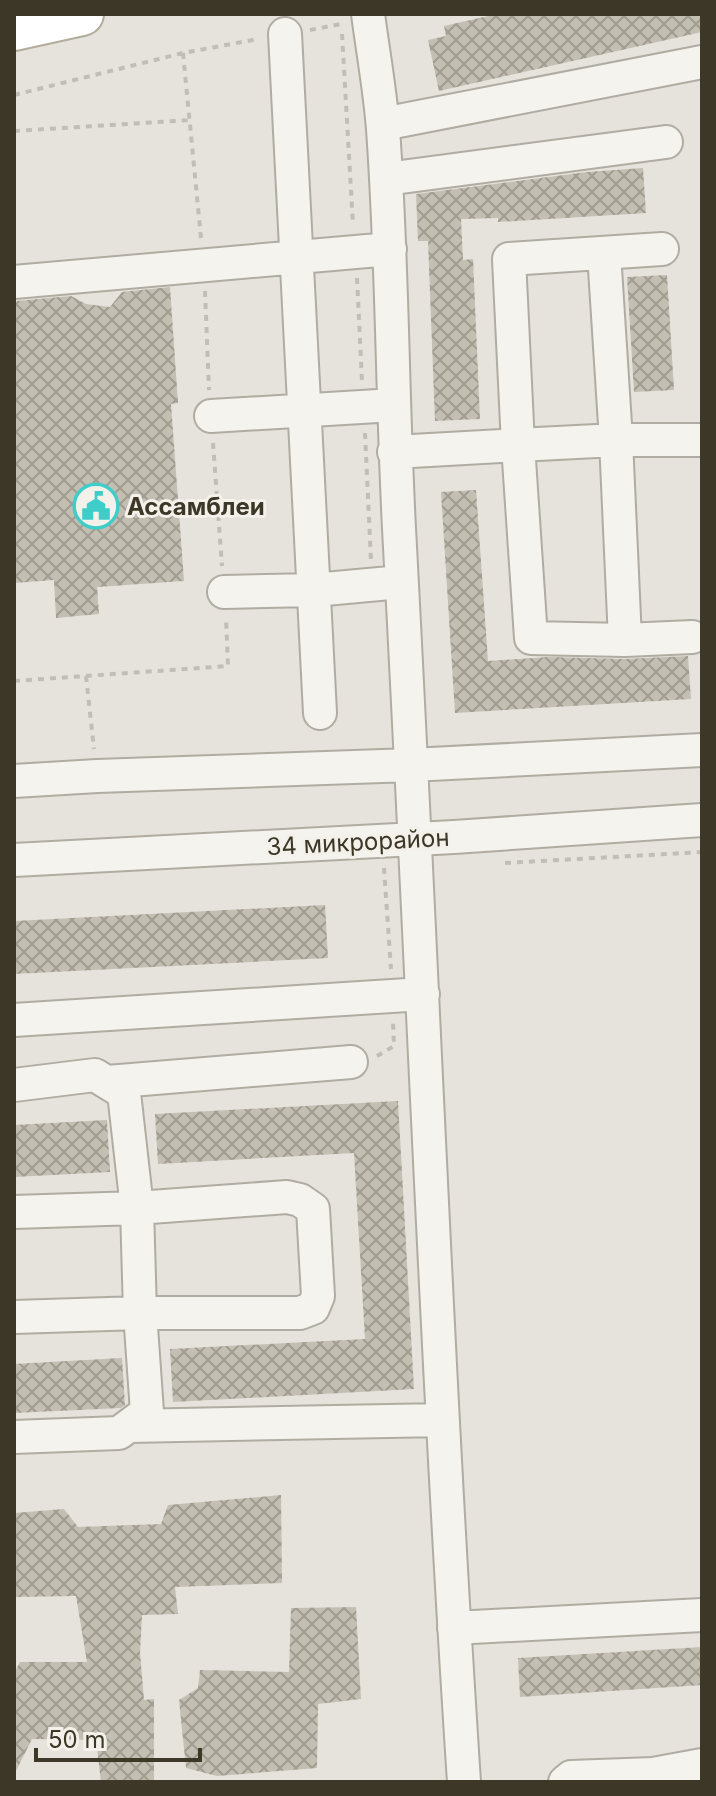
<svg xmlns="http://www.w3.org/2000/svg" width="716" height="1796" viewBox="0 0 716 1796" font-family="Inter,sans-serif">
	<defs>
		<pattern id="building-cross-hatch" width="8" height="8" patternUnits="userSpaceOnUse" patternTransform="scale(2)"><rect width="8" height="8" fill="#c3bfb3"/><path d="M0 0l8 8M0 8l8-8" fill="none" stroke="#a09c91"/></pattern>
	</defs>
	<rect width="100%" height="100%" fill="#e6e3dc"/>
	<!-- building -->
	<path fill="url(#building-cross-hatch)" d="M 497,14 L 702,14 L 702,32 L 439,91 L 428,40 L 446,36 L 444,26 Z
		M 643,168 L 646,213 L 498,222 L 498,218 L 461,219 L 463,260 L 473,259 L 480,419 L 435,421 L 428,241 L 418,241 L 416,194 L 587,172 Z
		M 667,275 L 674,390 L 634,392 L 627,277 Z
		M 170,287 L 178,403 L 171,404 L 184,581 L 97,587 L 99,614 L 56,618 L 54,580 L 14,583 L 14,306 L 17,301 L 71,296 L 86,304 L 110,307 L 122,292 Z
		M 476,490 L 488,661 L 548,657 L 625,659 L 688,656 L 691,699 L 455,713 L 441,492 Z
		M 325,905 L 328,958 L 14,974 L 14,921 Z
		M 398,1101 L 414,1389 L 173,1402 L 170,1349 L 365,1339 L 354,1153 L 158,1164 L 155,1114 Z
		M 107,1120 L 110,1172 L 14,1177 L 14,1125 Z
		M 122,1358 L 125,1405 L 121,1408 L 14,1413 L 14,1364 Z
		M 281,1495 L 282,1583 L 175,1587 L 178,1614 L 142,1615 L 140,1653 L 144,1700 L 154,1699 L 154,1782 L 101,1782 L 96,1740 L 32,1739 L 14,1775 L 14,1673 L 20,1662 L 87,1662 L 76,1596 L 14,1597 L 14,1513 L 64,1509 L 78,1527 L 161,1524 L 168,1505 Z
		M 356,1607 L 361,1699 L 318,1704 L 317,1768 L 217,1776 L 186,1768 L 179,1700 L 198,1688 L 200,1670 L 289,1672 L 291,1608 Z
		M 702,1647 L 702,1685 L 520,1697 L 518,1658 Z"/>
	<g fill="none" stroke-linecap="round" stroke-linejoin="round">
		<!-- minor casing -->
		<g stroke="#b0aca2" stroke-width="36">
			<path id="minor" d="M 368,14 C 373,52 380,90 383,129 C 393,268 392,407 400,547 C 422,958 437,1371 464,1782
				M 285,34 L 320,713
				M 383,124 L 702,62
				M 386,179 L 666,142
				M 604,253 L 616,440 L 625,640
				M 14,282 L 390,249
				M 211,416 L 394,405
				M 394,452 L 518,445 L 509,259 L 662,249
				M 224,592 L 314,590 L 401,582
				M 692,637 L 625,640 L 531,638 L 518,445 L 616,440 L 702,440
				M 14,781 L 97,776 L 411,765 L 702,750
				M 14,860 L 454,837 L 702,820
				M 14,1020 L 423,994
				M 107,1082 L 351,1062
				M 14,1085 L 95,1075 L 124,1093 L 137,1208 L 140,1313 L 147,1412 L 119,1433 L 14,1437
				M 14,1212 L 137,1208 L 287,1197 L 300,1200 L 313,1209 L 318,1296 L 313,1308 L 300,1313 L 140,1313 L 14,1317
				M 129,1426 L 442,1420
				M 454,1628 L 702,1615
				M 565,1782 L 571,1777 L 653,1774
				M 646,1782 L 653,1774 L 702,1765"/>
		</g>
		<!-- major casing -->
		<g stroke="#b2ac9b" stroke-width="46">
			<path id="major" d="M 14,29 L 82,14"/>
		</g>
		<!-- path -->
		<path stroke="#c1beb6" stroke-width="4" stroke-dasharray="6 6" stroke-linecap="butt" d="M 310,30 L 341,24 L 340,20
			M 342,34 L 353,225
			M 183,53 L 201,238
			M 14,95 L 183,53 L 258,39
			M 14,131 L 190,120
			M 357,278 L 362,381
			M 205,291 L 209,390
			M 365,433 L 371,561
			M 213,443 L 222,566
			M 86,676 L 94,749
			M 14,681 L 228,666 L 226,618
			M 505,863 L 702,852
			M 384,868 L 391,969
			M 377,1056 L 394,1046 L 393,1022"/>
		<!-- minor -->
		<use href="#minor" stroke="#f5f3ee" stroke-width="32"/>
		<!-- major -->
		<use href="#major" stroke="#fff" stroke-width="42"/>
	</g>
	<!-- icons -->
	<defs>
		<g id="civic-ring" transform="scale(2.3)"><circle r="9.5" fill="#f4f1eb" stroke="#3fcdca" stroke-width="1.5"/><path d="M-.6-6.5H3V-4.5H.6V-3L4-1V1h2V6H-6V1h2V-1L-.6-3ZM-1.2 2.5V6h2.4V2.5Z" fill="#3fcdca"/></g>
	</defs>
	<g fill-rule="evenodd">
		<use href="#civic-ring" x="96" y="506"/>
	</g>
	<g text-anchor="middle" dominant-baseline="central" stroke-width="6" stroke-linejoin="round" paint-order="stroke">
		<!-- poi labels -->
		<g font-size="24" font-weight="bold" fill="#3c3726" stroke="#f4f1eb" text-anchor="start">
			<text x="127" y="506">Ассамблеи</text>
		</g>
		<!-- street labels -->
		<g font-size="24" fill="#3c3726" stroke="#f4f1eb">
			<text transform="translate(358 842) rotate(-3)">34 микрорайон</text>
		</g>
	</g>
	<!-- border -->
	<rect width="716" height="1796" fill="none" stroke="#3c3726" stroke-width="32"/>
	<!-- scale -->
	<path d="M36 1748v12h164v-12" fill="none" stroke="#3c3726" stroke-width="4"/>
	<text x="48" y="1748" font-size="24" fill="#3c3726" stroke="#f4f1eb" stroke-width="6" paint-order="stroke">50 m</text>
</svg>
